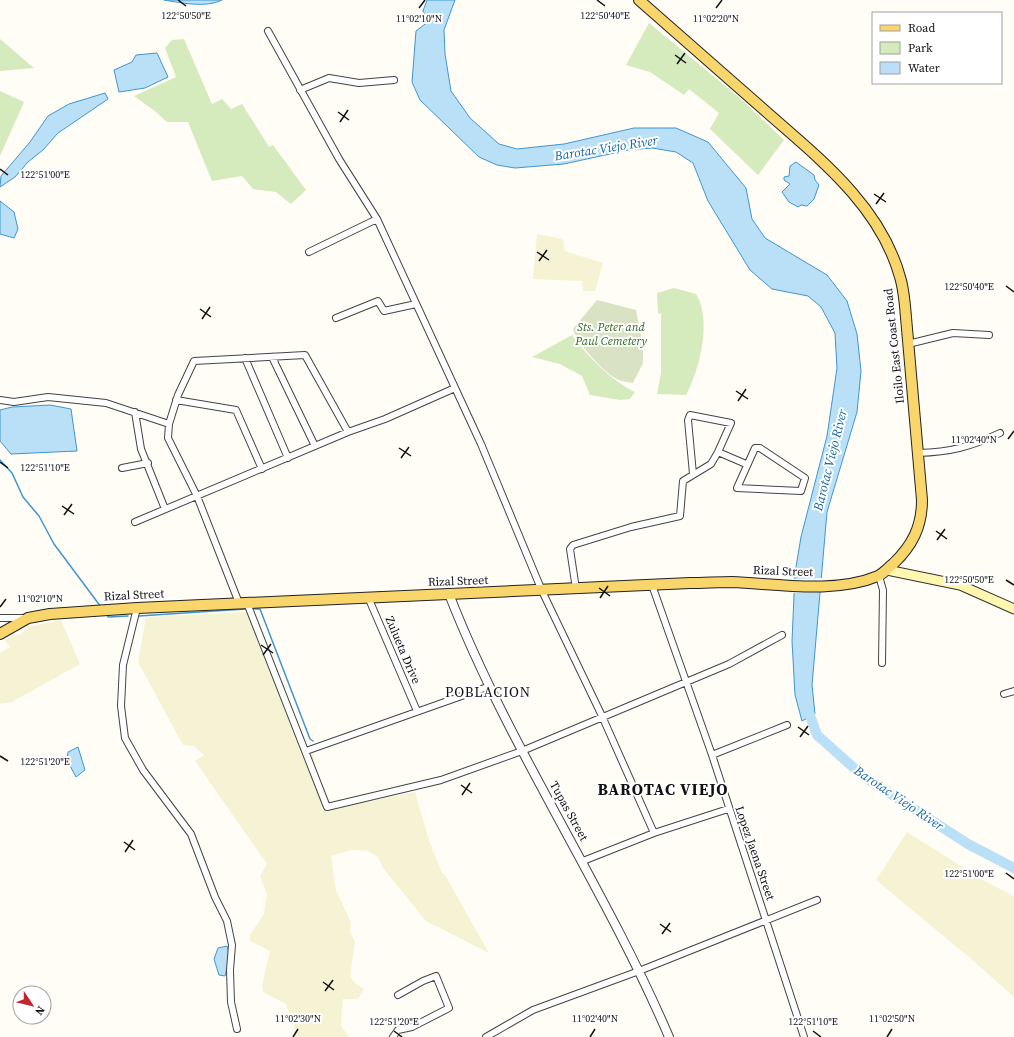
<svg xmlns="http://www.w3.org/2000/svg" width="1014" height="1037" viewBox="0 0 1014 1037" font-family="'Source Serif 4',serif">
	<rect width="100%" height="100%" fill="#fffdf5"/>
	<!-- farmland -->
	<path fill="#f6f3d4" d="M 537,234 L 563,239 L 565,251 L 603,263 L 595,291 L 583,291 L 582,281 L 533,279 Z
		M 249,612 L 296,739 L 313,751 L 323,811 L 415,792 L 429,840 L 442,873 L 445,875 L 489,953 L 426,921 L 383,868 L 378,857 L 368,851 L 352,850 L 331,856 L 336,890 L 351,923 L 350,932 L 355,942 L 350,976 L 355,983 L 364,989 L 358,999 L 343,999 L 341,1026 L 349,1037 L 295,1037 L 295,1030 L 286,1004 L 263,992 L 262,986 L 270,951 L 250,941 L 250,935 L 264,914 L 267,894 L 260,876 L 267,864 L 195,761 L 204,755 L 194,746 L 183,745 L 138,662 L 146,617 Z
		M 61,620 L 80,664 L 12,702 L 0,704 L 0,653 L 10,647 L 5,640 L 13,635 L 22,634 L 26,627 Z
		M 907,832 L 988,883 L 1014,896 L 1014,997 L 970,958 L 876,880 Z"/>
	<!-- green -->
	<path fill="#d5ebbd" d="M 649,23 L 741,99 L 784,140 L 758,175 L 710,129 L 719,113 L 689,89 L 684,95 L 650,72 L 626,65 Z
		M 0,39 L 34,68 L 0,71 Z
		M 184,39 L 212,104 L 222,99 L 231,109 L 242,104 L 269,147 L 273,145 L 306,190 L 291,204 L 276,192 L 253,189 L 242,176 L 212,181 L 188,122 L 167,122 L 156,112 L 134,96 L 176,77 L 165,48 L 172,40 Z
		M 0,91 L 24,102 L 0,156 Z
		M 674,288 L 696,294 C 712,319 700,370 686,395 L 657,394 L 661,373 L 661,314 L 658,313 L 657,293 Z
		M 572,335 C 587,356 612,381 635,392 L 630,399 L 620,400 L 590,395 L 582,376 L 560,364 L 532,357 Z"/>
	<!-- cemetery -->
	<path fill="#d9e3c4" d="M 597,300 L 636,310 L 643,345 L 643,363 L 633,383 C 627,382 619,381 615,378 C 603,371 576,342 573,329 Z"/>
	<!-- water -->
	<path fill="#b9e0f7" stroke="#3f96cf" d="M 164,0 L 222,0 C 206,8 182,3 164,0 Z
		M 427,0 L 455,0 L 444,30 L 445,54 L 451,91 L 470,118 L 499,144 L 517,149 L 564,144 L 634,128 L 676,128 L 708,142 L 746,188 L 752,219 L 765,238 L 827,275 L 847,301 L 857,334 L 861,371 L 857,412 L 827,512 L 812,685 L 815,714 L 802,721 L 795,695 L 792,641 L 795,573 L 801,537 L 827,436 L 837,368 L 835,333 L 821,307 L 808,296 L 772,289 L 750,270 L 708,201 L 693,163 L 676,152 L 652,148 L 628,150 L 564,164 L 515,168 L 497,165 L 479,157 L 420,100 L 412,82 L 416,31 L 429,21 L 423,11 Z
		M 157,53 L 168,77 L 145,88 L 119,92 L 114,70 L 132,62 L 136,55 Z
		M 105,93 L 108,99 L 58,133 L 43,150 L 28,162 L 15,177 L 0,187 L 1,176 L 30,142 L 48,116 L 69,104 Z
		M 796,162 L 814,175 L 815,180 L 819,185 L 814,199 L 807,206 L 801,205 L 798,207 L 789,202 L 782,192 L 790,184 L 784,180 L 784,177 L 789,176 L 790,166 Z
		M 0,201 L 14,212 L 18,229 L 14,238 L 0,234 Z
		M 50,405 L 71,409 L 77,451 L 11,454 L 0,441 L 0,410 L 12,407 Z
		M 78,747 L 85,770 L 76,777 L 67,760 L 68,752 Z
		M 227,946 L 230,956 L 225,976 L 219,975 L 214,959 L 218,948 Z"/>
	<!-- pier -->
	<path fill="#fffdf5" d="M 823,578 L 822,592 L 793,593 L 793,579 Z"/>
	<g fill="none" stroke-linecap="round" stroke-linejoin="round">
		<!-- stream -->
		<path stroke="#3f96cf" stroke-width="1.5" d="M 0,460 L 12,473 L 23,497 L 39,516 L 54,544 L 101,607
			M 255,609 L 260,609 L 310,739 L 313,741
			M 107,615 L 108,617 L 128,616
			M 139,616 L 245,609"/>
		<!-- river -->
		<path stroke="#b9e0f7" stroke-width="10" d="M 806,704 L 817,735 L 863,776 L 968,844 L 1014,868"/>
		<!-- minor casing -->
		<g stroke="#444" stroke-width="8">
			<path id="minor" d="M 268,31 L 339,159 L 377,219 L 481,444 L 542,591 L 602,716 L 654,833
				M 300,90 L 329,78 L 359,83 L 394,80
				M 309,252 L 377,219
				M 336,318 L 378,301 L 384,311 L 416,304
				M 908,344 L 953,333 L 989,335
				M 272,357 L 315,446
				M 245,358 L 288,458
				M 0,400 L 14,402 L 48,397 L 106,403 L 169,424
				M 176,400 L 236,410 L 262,469
				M 135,412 L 141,449 L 165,509
				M 755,448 L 760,448 L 805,478 L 801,491 L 737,488 Z
				M 718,452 L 746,464
				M 918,453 C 951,452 970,447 1000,433
				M 122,468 L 148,463
				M 135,522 L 348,432 L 385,419 L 455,388
				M 879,576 L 883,590 L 882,663
				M 652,585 L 712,755 L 804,1037
				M 576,589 L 570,549 L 573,545 L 631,527 L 680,516 L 683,481 L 711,464 L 718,452 L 731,423 L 690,415 L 688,420 L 693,474
				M 368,597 L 417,711
				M 239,603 L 197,496 L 168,438 L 169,424 L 178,395 L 194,361 L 305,355 L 348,432
				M 247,603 L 327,807 L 441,780 L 522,751 L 729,664 L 782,635
				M 137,608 L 123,665 L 121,706 L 125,738 L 143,770 L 191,834 L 215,897 L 227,921 L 232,945 L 230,970 L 231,1002 L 237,1029
				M 0,618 L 25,618
				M 1004,694 L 1014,691
				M 306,751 L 490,686
				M 712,755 L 787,725
				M 583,861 L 654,833 L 728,809
				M 393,1037 L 398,1030 L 412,1027 L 449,1008 L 436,976 L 423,981 L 398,995
				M 486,1037 L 533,1010 L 639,971 L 817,900"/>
		</g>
		<!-- tertiary casing -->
		<g stroke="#444" stroke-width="10">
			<path id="tertiary" d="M 449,594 C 509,748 604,885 669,1037"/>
		</g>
		<!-- secondary casing -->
		<g stroke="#333" stroke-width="11">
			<path id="secondary" d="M 887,570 L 960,585 L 1014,609"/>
		</g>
		<!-- primary casing -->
		<g stroke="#222" stroke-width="12">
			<path id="primary" d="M 0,634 L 28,618 L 50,614 L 137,608 L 690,583 C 704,583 718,582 732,582 C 778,584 835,594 878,576 C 884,573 888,568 893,564 C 912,546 922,527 922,500 L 905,306 C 904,297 903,286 900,277 C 880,204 815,155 762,108 C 721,72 680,36 639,0"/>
		</g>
		<!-- minor -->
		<use href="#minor" stroke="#fff" stroke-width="6"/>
		<!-- tertiary -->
		<use href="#tertiary" stroke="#fff" stroke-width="8"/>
		<!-- secondary -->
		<use href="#secondary" stroke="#fff6b0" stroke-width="9"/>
		<!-- primary -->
		<use href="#primary" stroke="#f9d66b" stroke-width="10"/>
	</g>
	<!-- ticks -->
	<path fill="none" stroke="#111" stroke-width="1.5" d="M 178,0 L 186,6M 597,0 L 605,6M 419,8 L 425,0M 716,8 L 722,0M 675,55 L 686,63M 677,64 L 685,53M 338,112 L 349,120M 340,122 L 348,110M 0,169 L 8,175M 874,194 L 886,202M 876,204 L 884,193M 537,252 L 549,260M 539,261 L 547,250M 1006,286 L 1014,292M 200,309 L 211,317M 202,319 L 210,307M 736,391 L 748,399M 738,401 L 746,389M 1008,439 L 1014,431M 399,448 L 411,456M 401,458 L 409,447M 0,462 L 8,468M 62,506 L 74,514M 64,515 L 72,504M 936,531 L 947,539M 937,540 L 945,529M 1006,580 L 1014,585M 599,588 L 610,596M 600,598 L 608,586M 0,607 L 6,599M 261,645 L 273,653M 263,655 L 271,644M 798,727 L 809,735M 800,737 L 808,726M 0,756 L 8,761M 461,785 L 472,793M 462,795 L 470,783M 124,842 L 135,850M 125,852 L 133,840M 1006,873 L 1014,879M 660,924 L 671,932M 662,934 L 670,923M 323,982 L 334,990M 325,991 L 333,980M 394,1031 L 402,1037M 813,1031 L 821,1037M 293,1037 L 298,1029M 590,1037 L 595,1029M 887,1037 L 892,1029"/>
	<g text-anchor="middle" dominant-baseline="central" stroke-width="4" stroke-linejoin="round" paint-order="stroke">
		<!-- park labels -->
		<g font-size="12" font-style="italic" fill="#2f6b1f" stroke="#fff">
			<text x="611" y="327">Sts. Peter and<tspan x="611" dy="14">Paul Cemetery</tspan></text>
		</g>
		<!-- street labels -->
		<g font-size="12" fill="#111" stroke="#fff">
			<text transform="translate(894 346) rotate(-96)">Iloilo East Coast Road</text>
			<text transform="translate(783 571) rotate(2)">Rizal Street</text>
			<text transform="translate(458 581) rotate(-2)">Rizal Street</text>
			<text transform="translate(134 595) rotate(-3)">Rizal Street</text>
			<text transform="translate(403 650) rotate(67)">Zulueta Drive</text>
			<text transform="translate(569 811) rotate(61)">Tupas Street</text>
			<text transform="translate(755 853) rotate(71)">Lopez Jaena Street</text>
		</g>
		<!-- water labels -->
		<g font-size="13" font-style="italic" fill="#1768a6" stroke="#fff">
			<text transform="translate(606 148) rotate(-9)">Barotac Viejo River</text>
			<text transform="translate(830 460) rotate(-76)">Barotac Viejo River</text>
			<text transform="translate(899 798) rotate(34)">Barotac Viejo River</text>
		</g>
		<!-- quarter labels -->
		<g font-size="14" letter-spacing="1" fill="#111" stroke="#fff">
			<text x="488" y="692">POBLACION</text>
		</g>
		<!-- district labels -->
		<g font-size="16" font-weight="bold" letter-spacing="1" fill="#111" stroke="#fff">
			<text x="663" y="789">BAROTAC VIEJO</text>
		</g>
	</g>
	<g font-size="10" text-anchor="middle" fill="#111" stroke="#fff" stroke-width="4" stroke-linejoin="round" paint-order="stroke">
		<text x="186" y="19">122°50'50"E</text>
		<text x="605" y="19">122°50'40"E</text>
		<text x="419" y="22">11°02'10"N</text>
		<text x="716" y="22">11°02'20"N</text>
		<text x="45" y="178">122°51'00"E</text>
		<text x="969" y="290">122°50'40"E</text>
		<text x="974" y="443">11°02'40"N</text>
		<text x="45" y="471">122°51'10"E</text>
		<text x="969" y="583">122°50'50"E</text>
		<text x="40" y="602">11°02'10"N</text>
		<text x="45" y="765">122°51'20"E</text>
		<text x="969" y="877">122°51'00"E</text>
		<text x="298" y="1022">11°02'30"N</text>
		<text x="595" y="1022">11°02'40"N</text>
		<text x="892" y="1022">11°02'50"N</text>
		<text x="394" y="1025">122°51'20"E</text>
		<text x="813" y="1025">122°51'10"E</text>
	</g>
	<!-- legend -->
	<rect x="872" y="12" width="130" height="72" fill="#ffffff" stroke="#a0a0a0"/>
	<rect x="880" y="25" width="20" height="6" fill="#f9d66b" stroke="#a0a0a0"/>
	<text x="908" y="32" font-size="12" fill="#111111">Road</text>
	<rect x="880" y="42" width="20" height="12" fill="#d5ebbd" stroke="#a0a0a0"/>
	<text x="908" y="52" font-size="12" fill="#111111">Park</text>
	<rect x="880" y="62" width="20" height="12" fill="#b9e0f7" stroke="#a0a0a0"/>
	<text x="908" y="72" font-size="12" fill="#111111">Water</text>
	<!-- north arrow -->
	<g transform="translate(32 1005) rotate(125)"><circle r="19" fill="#ffffff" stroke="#a0a0a0"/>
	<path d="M0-3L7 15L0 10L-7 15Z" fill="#c4262e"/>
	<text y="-6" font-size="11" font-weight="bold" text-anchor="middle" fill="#111111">N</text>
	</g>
</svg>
